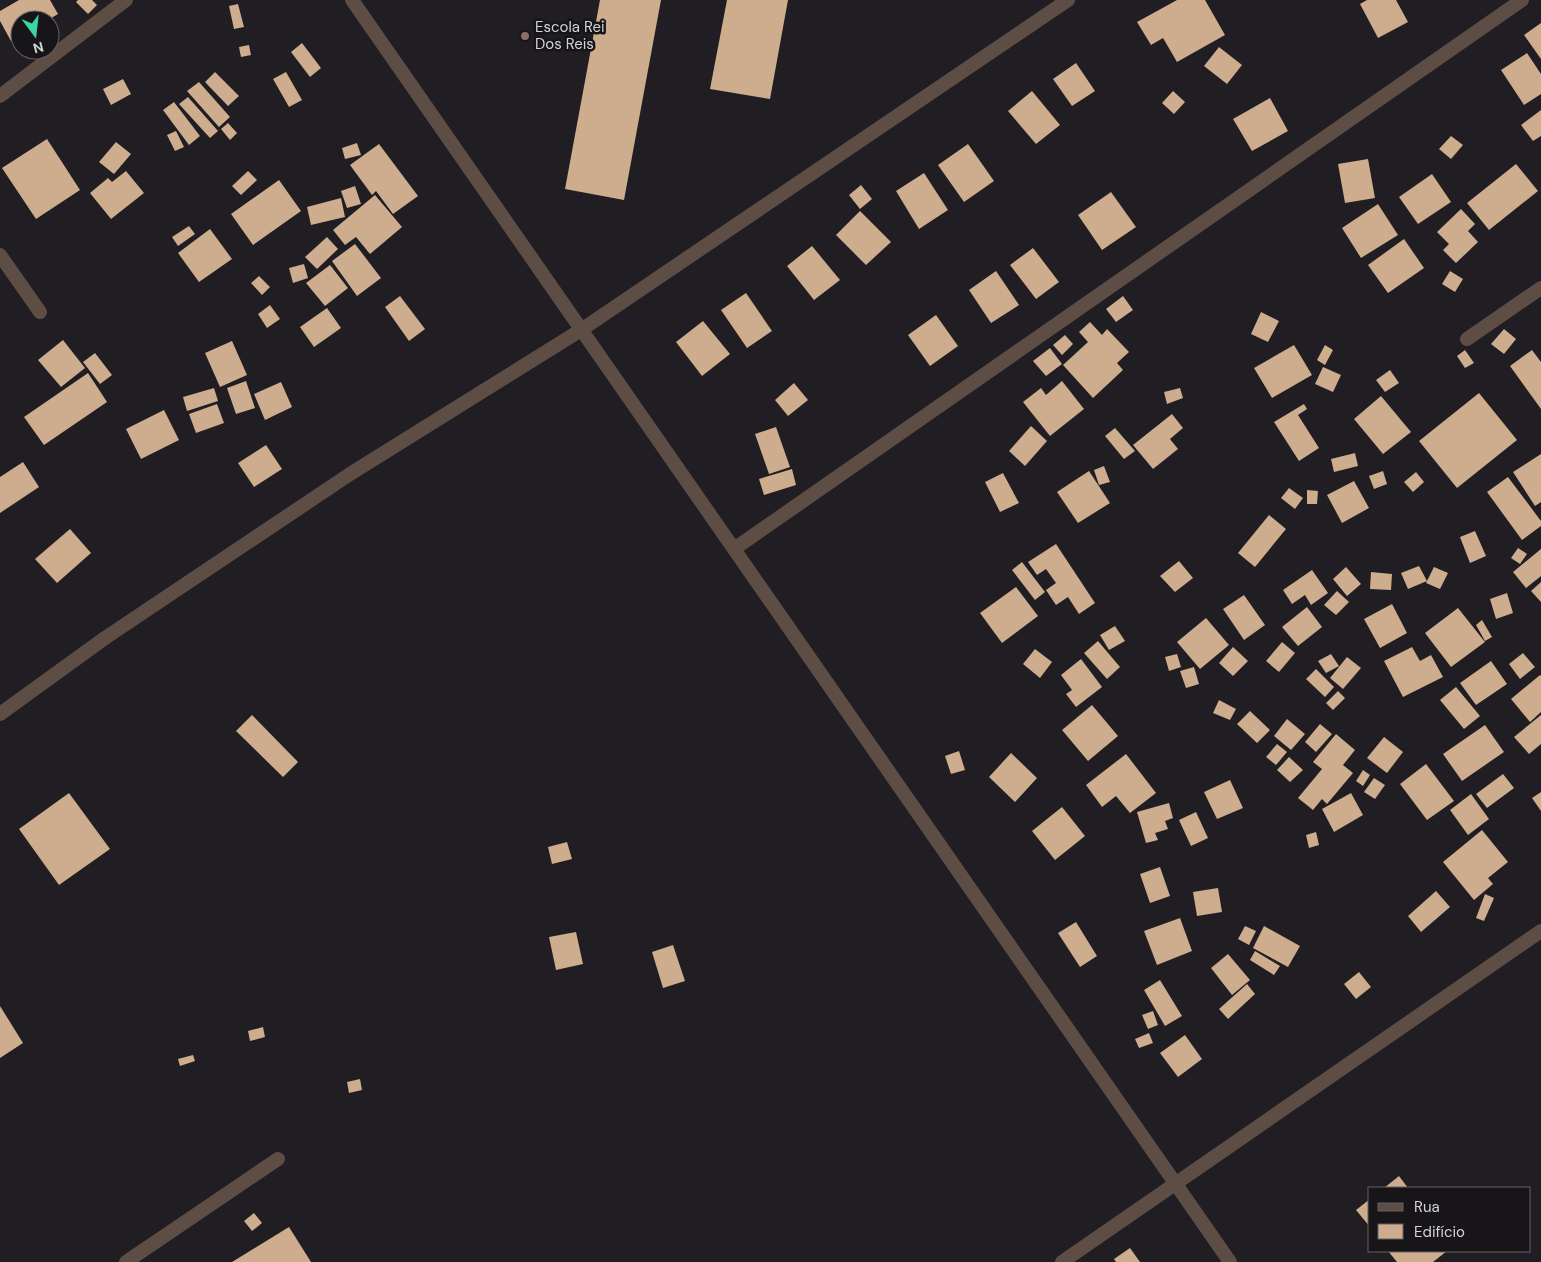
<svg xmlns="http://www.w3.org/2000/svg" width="1541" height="1262" viewBox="0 0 1541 1262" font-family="'DM Sans',sans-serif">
	<rect width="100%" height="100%" fill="#201e22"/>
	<!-- building -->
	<path fill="#ceac8e" d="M 19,0 L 50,0 L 58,14 L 48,20 L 20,20 L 20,36 L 11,41 L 0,21 L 0,11 Z
		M 78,0 L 92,0 L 97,5 L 88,14 L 76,2 Z
		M 600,0 L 661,0 L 624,200 L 565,189 Z
		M 727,0 L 788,0 L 770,99 L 710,89 Z
		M 1177,0 L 1205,0 L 1225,35 L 1177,62 L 1163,38 L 1151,45 L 1137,22 Z
		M 1367,0 L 1396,0 L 1408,22 L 1378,38 L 1360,4 Z
		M 238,4 L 244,27 L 234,29 L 229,6 Z
		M 1541,23 L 1541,59 L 1524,35 Z
		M 302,43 L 321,68 L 310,77 L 291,52 Z
		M 249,45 L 251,55 L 241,57 L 239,47 Z
		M 1219,47 L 1242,65 L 1227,84 L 1204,66 Z
		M 1527,53 L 1541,74 L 1541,94 L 1524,105 L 1501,70 Z
		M 1076,63 L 1095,91 L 1072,106 L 1053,79 Z
		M 215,72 L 239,96 L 228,106 L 205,82 Z
		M 286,72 L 302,100 L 289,107 L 273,79 Z
		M 123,79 L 131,94 L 111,105 L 103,89 Z
		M 199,82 L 230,117 L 219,127 L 187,91 Z
		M 1032,91 L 1060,125 L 1036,144 L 1008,111 Z
		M 1173,91 L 1185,102 L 1174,114 L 1162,103 Z
		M 188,97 L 218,131 L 210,138 L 179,104 Z
		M 1270,98 L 1288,131 L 1252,151 L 1233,119 Z
		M 174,102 L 200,136 L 189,145 L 163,110 Z
		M 1541,110 L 1541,136 L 1533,141 L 1521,125 Z
		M 228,123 L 237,133 L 230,140 L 221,129 Z
		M 176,131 L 184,147 L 175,151 L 167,135 Z
		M 1451,136 L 1463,145 L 1451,159 L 1439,149 Z
		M 47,139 L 80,190 L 36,219 L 2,168 Z
		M 116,142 L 131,154 L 114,174 L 99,162 Z
		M 357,143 L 361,155 L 345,159 L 342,148 Z
		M 379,144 L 418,196 L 393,214 L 376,191 L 372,195 L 350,165 Z
		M 968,144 L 994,181 L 964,202 L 938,165 Z
		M 1368,159 L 1375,198 L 1345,203 L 1338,164 Z
		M 1516,164 L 1538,191 L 1489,230 L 1467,203 Z
		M 126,171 L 144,193 L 111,219 L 90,193 L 108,178 L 112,182 Z
		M 248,171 L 257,180 L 241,195 L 232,186 Z
		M 924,173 L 948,210 L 919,229 L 896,191 Z
		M 1432,174 L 1451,202 L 1418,224 L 1399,197 Z
		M 279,180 L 301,211 L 253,245 L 231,214 Z
		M 861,185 L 872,199 L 860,209 L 849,195 Z
		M 355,186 L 361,204 L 347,208 L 341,191 Z
		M 1111,192 L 1136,227 L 1102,250 L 1078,215 Z
		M 375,195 L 402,227 L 370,254 L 356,237 L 345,245 L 333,230 Z
		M 341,198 L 345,217 L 311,225 L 307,207 Z
		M 1378,204 L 1398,235 L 1361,258 L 1342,228 Z
		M 1461,209 L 1475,224 L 1468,231 L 1478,242 L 1456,263 L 1443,250 L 1449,244 L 1437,232 Z
		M 860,211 L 891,242 L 866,265 L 836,235 Z
		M 189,226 L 195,234 L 178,246 L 172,237 Z
		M 210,229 L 232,259 L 199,282 L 178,253 Z
		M 327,237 L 338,249 L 317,269 L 305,257 Z
		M 1404,239 L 1424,268 L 1388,293 L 1368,265 Z
		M 355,244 L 381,278 L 357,296 L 332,261 Z
		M 812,246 L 840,280 L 814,300 L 787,266 Z
		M 1033,248 L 1059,282 L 1036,299 L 1010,265 Z
		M 304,264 L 308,278 L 293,283 L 289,268 Z
		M 330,265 L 348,288 L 325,306 L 306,283 Z
		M 996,271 L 1019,305 L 991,323 L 969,290 Z
		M 1450,271 L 1463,279 L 1455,292 L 1442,284 Z
		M 259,276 L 270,287 L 262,295 L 251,283 Z
		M 746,293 L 772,331 L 747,348 L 721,310 Z
		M 400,296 L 425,329 L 409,341 L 385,307 Z
		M 1123,296 L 1133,310 L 1116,322 L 1106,309 Z
		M 270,305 L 280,319 L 267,328 L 258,314 Z
		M 327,308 L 341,328 L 314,347 L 300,327 Z
		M 1261,312 L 1279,321 L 1268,342 L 1251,334 Z
		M 936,315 L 958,346 L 930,366 L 908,335 Z
		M 703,321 L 730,354 L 702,376 L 676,342 Z
		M 1090,322 L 1102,335 L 1107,329 L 1129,352 L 1117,363 L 1123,370 L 1093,398 L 1063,365 L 1088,342 L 1079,332 Z
		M 1504,329 L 1516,339 L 1504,354 L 1491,344 Z
		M 1065,335 L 1073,344 L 1062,355 L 1053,345 Z
		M 63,340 L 85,368 L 61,387 L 38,360 Z
		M 232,341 L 247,375 L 220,387 L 205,353 Z
		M 1294,345 L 1312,375 L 1272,398 L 1254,368 Z
		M 1325,345 L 1333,350 L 1325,365 L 1317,360 Z
		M 1050,348 L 1062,364 L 1046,376 L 1033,361 Z
		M 1465,350 L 1474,363 L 1465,368 L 1457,356 Z
		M 1532,350 L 1541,362 L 1541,409 L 1510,366 Z
		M 95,353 L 112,375 L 100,384 L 83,362 Z
		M 1323,367 L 1341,375 L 1333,392 L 1315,384 Z
		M 1390,370 L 1399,383 L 1385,392 L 1376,380 Z
		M 88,373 L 107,402 L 44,445 L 24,417 Z
		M 246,381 L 255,408 L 236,414 L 227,388 Z
		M 1062,381 L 1084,409 L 1050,436 L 1023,402 L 1041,388 L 1046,395 Z
		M 281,382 L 292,407 L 265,420 L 254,394 Z
		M 794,383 L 808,400 L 788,416 L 775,400 Z
		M 214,388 L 218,401 L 187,411 L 183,397 Z
		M 1180,388 L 1183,398 L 1167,404 L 1164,392 Z
		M 1479,393 L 1517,440 L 1457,488 L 1419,441 Z
		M 1381,396 L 1411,432 L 1383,454 L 1354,419 Z
		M 217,404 L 224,423 L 196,433 L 189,414 Z
		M 1304,404 L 1307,409 L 1298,415 L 1319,448 L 1299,461 L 1274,422 Z
		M 164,410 L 179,440 L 141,459 L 126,429 Z
		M 1172,414 L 1183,428 L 1170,439 L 1178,449 L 1153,469 L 1133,445 Z
		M 1031,426 L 1047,441 L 1025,466 L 1009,451 Z
		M 776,427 L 790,467 L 769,474 L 755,434 Z
		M 1115,428 L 1135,451 L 1124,459 L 1105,436 Z
		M 266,445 L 282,469 L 254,487 L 238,463 Z
		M 1355,453 L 1358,466 L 1334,472 L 1331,459 Z
		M 1541,454 L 1541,502 L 1535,506 L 1513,472 Z
		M 23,462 L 39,487 L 0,513 L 0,477 Z
		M 1104,466 L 1110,482 L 1099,485 L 1094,470 Z
		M 792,469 L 796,485 L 764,495 L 759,479 Z
		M 1089,471 L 1110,503 L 1078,523 L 1057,492 Z
		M 1383,471 L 1387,484 L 1374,489 L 1369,476 Z
		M 1416,472 L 1424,482 L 1413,492 L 1404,482 Z
		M 1003,473 L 1019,503 L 1000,512 L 985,482 Z
		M 1508,477 L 1541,521 L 1541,526 L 1522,540 L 1487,492 Z
		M 1354,481 L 1369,508 L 1342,523 L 1327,495 Z
		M 1289,488 L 1303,498 L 1295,509 L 1281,498 Z
		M 1307,490 L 1318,491 L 1317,504 L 1307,504 Z
		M 1269,515 L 1286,529 L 1255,567 L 1238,553 Z
		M 70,529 L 91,553 L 57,583 L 35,559 Z
		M 1475,531 L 1486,556 L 1470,563 L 1460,537 Z
		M 1056,544 L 1095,603 L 1079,614 L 1068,597 L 1056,605 L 1046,590 L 1056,583 L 1046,569 L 1037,575 L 1028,562 Z
		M 1518,548 L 1527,554 L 1520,564 L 1511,558 Z
		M 1541,549 L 1541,576 L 1526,588 L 1513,572 Z
		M 1179,561 L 1193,578 L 1175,592 L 1160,576 Z
		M 1022,562 L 1045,592 L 1035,600 L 1012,570 Z
		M 1419,566 L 1427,581 L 1408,589 L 1401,573 Z
		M 1346,567 L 1361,584 L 1347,596 L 1333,579 Z
		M 1434,567 L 1448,573 L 1440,589 L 1426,583 Z
		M 1312,570 L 1328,593 L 1311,605 L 1305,595 L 1292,604 L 1283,590 Z
		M 1371,572 L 1392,574 L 1391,590 L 1370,589 Z
		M 1541,582 L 1541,602 L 1531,591 Z
		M 1016,587 L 1038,616 L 1002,643 L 980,613 Z
		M 1337,591 L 1349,602 L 1336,615 L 1324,605 Z
		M 1507,593 L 1513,613 L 1496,619 L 1490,599 Z
		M 1244,595 L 1265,625 L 1244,640 L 1223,609 Z
		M 1392,604 L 1407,633 L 1380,648 L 1364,619 Z
		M 1307,607 L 1322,627 L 1298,646 L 1282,627 Z
		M 1458,608 L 1485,642 L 1451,667 L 1425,633 Z
		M 1206,618 L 1229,645 L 1200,669 L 1177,642 Z
		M 1482,620 L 1492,637 L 1485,641 L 1476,625 Z
		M 1115,626 L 1125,641 L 1109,650 L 1100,635 Z
		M 1098,641 L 1120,667 L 1107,679 L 1084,653 Z
		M 1282,642 L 1295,653 L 1279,672 L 1266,661 Z
		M 1233,647 L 1248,661 L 1233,676 L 1219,663 Z
		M 1412,647 L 1420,661 L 1431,655 L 1443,677 L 1403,697 L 1384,661 Z
		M 1035,649 L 1052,662 L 1040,678 L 1023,664 Z
		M 1523,653 L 1535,667 L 1520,679 L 1509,664 Z
		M 1177,654 L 1181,667 L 1169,671 L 1165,657 Z
		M 1331,654 L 1339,666 L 1326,673 L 1318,661 Z
		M 1347,657 L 1361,668 L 1343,689 L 1330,678 Z
		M 1081,659 L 1102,687 L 1076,707 L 1066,694 L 1072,690 L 1061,675 Z
		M 1491,661 L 1507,684 L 1476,705 L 1460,683 Z
		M 1194,667 L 1199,684 L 1186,688 L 1180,671 Z
		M 1316,669 L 1334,687 L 1325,697 L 1306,679 Z
		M 1540,675 L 1541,676 L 1541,712 L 1530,722 L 1511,699 Z
		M 1456,687 L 1480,716 L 1464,729 L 1440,700 Z
		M 1338,691 L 1345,698 L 1333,710 L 1326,703 Z
		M 1219,700 L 1236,709 L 1230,720 L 1213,713 Z
		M 1092,705 L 1118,736 L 1088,761 L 1062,730 Z
		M 1250,711 L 1270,730 L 1257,743 L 1237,724 Z
		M 252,715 L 298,762 L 283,777 L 236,731 Z
		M 1541,715 L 1541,744 L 1529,754 L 1514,737 Z
		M 1287,719 L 1305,734 L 1291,750 L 1274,736 Z
		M 1320,724 L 1332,734 L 1316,752 L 1305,742 Z
		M 1485,725 L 1504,752 L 1462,781 L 1443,754 Z
		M 1336,734 L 1355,750 L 1343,765 L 1353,773 L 1327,804 L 1322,799 L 1313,810 L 1298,798 L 1322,769 L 1313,762 Z
		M 1384,737 L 1403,752 L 1387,773 L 1367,758 Z
		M 1277,744 L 1287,752 L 1276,765 L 1266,757 Z
		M 959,751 L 965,770 L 951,774 L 945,756 Z
		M 1011,753 L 1037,778 L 1015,802 L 989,777 Z
		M 1126,754 L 1156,793 L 1130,813 L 1116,796 L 1102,807 L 1086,785 Z
		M 1289,757 L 1303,770 L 1290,782 L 1277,770 Z
		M 1426,764 L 1454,801 L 1427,820 L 1400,784 Z
		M 1363,770 L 1370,775 L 1363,786 L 1356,781 Z
		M 1503,774 L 1514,788 L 1487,808 L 1476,794 Z
		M 1374,778 L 1385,785 L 1375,799 L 1364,792 Z
		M 1230,780 L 1243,808 L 1217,819 L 1204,792 Z
		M 1541,792 L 1541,811 L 1532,798 Z
		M 69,793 L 110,849 L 59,885 L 19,829 Z
		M 1351,793 L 1363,815 L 1334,832 L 1322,809 Z
		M 1471,794 L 1489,819 L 1468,835 L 1450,810 Z
		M 1169,803 L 1173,818 L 1165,821 L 1168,829 L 1155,833 L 1158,840 L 1146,843 L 1137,812 Z
		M 1062,807 L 1085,836 L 1055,860 L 1032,831 Z
		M 1196,812 L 1208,838 L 1191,846 L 1179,820 Z
		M 1482,830 L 1508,862 L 1488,878 L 1493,884 L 1474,900 L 1443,862 Z
		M 1316,832 L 1319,845 L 1309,848 L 1306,835 Z
		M 567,842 L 572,859 L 552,864 L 548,847 Z
		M 1160,867 L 1170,896 L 1150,903 L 1140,874 Z
		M 1218,888 L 1222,912 L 1197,916 L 1193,892 Z
		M 1436,891 L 1450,907 L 1421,932 L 1408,916 Z
		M 1485,894 L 1494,898 L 1484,921 L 1476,918 Z
		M 1180,918 L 1192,951 L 1157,965 L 1144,931 Z
		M 1076,922 L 1097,956 L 1080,967 L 1058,933 Z
		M 1245,926 L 1256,931 L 1249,945 L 1238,939 Z
		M 1264,926 L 1300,946 L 1288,967 L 1253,948 Z
		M 576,932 L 583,964 L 556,970 L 549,937 Z
		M 673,945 L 685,981 L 663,988 L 652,952 Z
		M 1255,951 L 1280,966 L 1274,975 L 1250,960 Z
		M 1228,954 L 1250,980 L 1232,995 L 1211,968 Z
		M 1359,972 L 1371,987 L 1356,999 L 1344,984 Z
		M 1160,980 L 1182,1016 L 1165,1026 L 1144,990 Z
		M 1247,984 L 1255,994 L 1228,1019 L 1219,1009 Z
		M 0,1006 L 23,1043 L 0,1058 Z
		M 1153,1011 L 1158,1025 L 1148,1029 L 1142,1015 Z
		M 263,1027 L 265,1037 L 250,1041 L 248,1031 Z
		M 1149,1033 L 1153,1043 L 1139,1048 L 1135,1039 Z
		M 1185,1035 L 1202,1059 L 1178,1077 L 1160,1053 Z
		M 193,1055 L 195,1061 L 180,1066 L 178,1059 Z
		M 360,1079 L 362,1090 L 349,1093 L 347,1082 Z
		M 1399,1176 L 1408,1188 L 1384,1188 Z
		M 1370,1199 L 1370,1227 L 1356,1210 Z
		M 254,1213 L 262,1223 L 252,1231 L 244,1221 Z
		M 289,1227 L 311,1262 L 232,1262 Z
		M 1130,1248 L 1140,1262 L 1116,1262 L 1114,1259 Z
		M 1388,1251 L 1447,1251 L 1433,1262 L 1397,1262 Z"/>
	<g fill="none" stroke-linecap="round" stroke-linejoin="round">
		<!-- minor -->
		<path stroke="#5d4d45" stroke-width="14" d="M 352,0 L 1230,1262
			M 0,96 L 126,0
			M 0,255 L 40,312
			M 1467,339 L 1541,288
			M 734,549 L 1522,0
			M 0,714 L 105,638 L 350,474 L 581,330 L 1068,0
			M 126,1262 L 278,1159
			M 1062,1262 L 1541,931"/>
	</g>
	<!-- markers -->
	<circle fill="#8d6e63" stroke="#171518" stroke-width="2" cx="525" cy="36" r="5"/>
	<g text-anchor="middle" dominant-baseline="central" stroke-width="5" stroke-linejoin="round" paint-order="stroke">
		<!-- poi labels -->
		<g font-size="15" fill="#d3d2d4" stroke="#171518" text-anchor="start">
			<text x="535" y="27">Escola Rei<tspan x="535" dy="17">Dos Reis</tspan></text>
		</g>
	</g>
	<!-- legend -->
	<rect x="1368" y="1187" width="162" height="65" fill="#171518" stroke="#626163"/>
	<rect x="1378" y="1203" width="25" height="8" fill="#5d4d45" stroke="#626163"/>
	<text x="1414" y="1212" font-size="15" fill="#d3d2d4">Rua</text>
	<rect x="1378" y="1224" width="25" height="15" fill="#ceac8e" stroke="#626163"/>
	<text x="1414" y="1237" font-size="15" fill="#d3d2d4">Edifício</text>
	<!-- north arrow -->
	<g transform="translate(35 35) rotate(165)"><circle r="24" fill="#171518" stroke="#626163"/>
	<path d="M0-4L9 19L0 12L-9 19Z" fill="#3bd4a4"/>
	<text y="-8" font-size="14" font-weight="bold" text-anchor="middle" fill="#d3d2d4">N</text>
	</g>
</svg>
